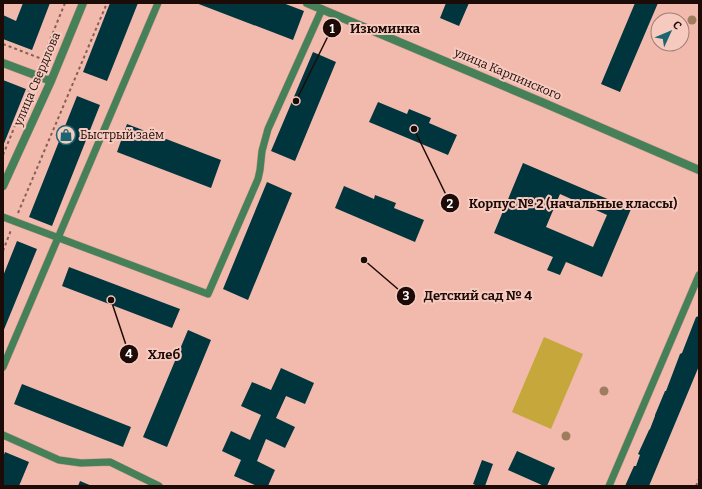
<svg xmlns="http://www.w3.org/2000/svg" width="702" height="489" viewBox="0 0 702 489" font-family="Bitter,serif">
	<rect width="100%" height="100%" fill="#f2baad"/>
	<!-- green -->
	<path fill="#c6a73b" d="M 544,337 L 583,354 L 551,429 L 512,412 Z"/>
	<!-- building -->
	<path fill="#00353e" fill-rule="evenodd" d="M 23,3 L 50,3 L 32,50 L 3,39 L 3,15 L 16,21 Z
		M 110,3 L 138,3 L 107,81 L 83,72 Z
		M 196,3 L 283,3 L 304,11 L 293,40 Z
		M 446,3 L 469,3 L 459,26 L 440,18 Z
		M 635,3 L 658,3 L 620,92 L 601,84 Z
		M 313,52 L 336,62 L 295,161 L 271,151 Z
		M 3,80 L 26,89 L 3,146 Z
		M 77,96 L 100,105 L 52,226 L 29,217 Z
		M 378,102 L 407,114 L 409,109 L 431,118 L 429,123 L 457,135 L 448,155 L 369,122 Z
		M 127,124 L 221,160 L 211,188 L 117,152 Z
		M 523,163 L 631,209 L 602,277 L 566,262 L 560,275 L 547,270 L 553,257 L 494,233 ZM 560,194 L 607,215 L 593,247 L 546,227 Z
		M 267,182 L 292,193 L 248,300 L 223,289 Z
		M 344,186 L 374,199 L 375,195 L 396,203 L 394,208 L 424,220 L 415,242 L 335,208 Z
		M 17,241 L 37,249 L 3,332 L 3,276 Z
		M 69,267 L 180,309 L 172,328 L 62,286 Z
		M 699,316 L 699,366 L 649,486 L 625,486 L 634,466 L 636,466 L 640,455 L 638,454 L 649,430 L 650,429 L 655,416 L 655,415 L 665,391 L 666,391 L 680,354 L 682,353 L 696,317 Z
		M 188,330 L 211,340 L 167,447 L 143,437 Z
		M 281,368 L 314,383 L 305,404 L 286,396 L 276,418 L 295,427 L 285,448 L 266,439 L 257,461 L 275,470 L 268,486 L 257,486 L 234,476 L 241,460 L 222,451 L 231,431 L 250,440 L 261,415 L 241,406 L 252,382 L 271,390 Z
		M 22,384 L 131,427 L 123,447 L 14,404 Z
		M 517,451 L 555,468 L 547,486 L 544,486 L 508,470 Z
		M 5,452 L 29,462 L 19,486 L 3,486 L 3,457 Z
		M 482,460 L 493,464 L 485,486 L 478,486 L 473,484 Z
		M 80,481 L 92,486 L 78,486 Z"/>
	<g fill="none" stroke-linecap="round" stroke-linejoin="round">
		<!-- service casing -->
		<g stroke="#cc9a8f" stroke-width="8">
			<path id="service" d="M 3,217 L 208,294 L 258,179 L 260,170 L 262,151 L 268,129 L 322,9
				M 3,367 L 158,3
				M 3,435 L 59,460 L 81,463 L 110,462 L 159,486
				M 609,486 L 699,275"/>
		</g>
		<!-- minor casing -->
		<g stroke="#cc9a8f" stroke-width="9">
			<path id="minor" d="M 307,3 L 544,103 L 699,170"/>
		</g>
		<!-- tertiary casing -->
		<g stroke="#cc9a8f" stroke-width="9">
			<path id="tertiary" d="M 3,63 L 51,81
				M 3,186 L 51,81 L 83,3"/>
		</g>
		<!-- path -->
		<path stroke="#846057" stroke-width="2" stroke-dasharray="3 3" stroke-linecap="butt" d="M 3,44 L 42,59
			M 39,67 L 65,3
			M 3,155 L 32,84
			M 18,213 L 107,3
			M 3,251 L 11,230
			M 696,486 L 699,479"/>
		<!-- service -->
		<use href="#service" stroke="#468058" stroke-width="7"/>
		<!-- minor -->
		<use href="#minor" stroke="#468058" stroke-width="8"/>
		<!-- tertiary -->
		<use href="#tertiary" stroke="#468058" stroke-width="8"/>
	</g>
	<!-- trees -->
	<g fill="#9e7d5f">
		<circle cx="692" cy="20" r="4.5"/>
		<circle cx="604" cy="391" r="4.5"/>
		<circle cx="566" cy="436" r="4.5"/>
	</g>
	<!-- icons -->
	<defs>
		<g id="shop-ring" transform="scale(1)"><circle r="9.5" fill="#f7cac0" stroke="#1b6471" stroke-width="1.5"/><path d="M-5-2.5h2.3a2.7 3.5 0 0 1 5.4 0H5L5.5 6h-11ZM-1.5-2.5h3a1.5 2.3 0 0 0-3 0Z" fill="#1b6471"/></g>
	</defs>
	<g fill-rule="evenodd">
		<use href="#shop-ring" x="66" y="135"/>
	</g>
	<g text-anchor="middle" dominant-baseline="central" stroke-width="4" stroke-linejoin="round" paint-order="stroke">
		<!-- street labels -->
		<g font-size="12" fill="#1d0b07" stroke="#f7cac0">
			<text transform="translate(508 74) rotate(23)">улица Карпинского</text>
			<text transform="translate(37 79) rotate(-67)">улица Свердлова</text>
		</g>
		<!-- poi labels -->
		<g font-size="12" fill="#1d0b07" stroke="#f7cac0" text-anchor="start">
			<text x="80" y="135">Быстрый заём</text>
		</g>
	</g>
	<!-- callouts -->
	<path fill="none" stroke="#1d0b07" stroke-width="1.5" d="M296 101L332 28M414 129L450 203M364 260L406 296M111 300L129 354"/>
	<g fill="#1d0b07" stroke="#f7cac0" stroke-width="1.5">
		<circle cx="296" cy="101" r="4"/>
		<circle cx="414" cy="129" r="4"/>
		<circle cx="364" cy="260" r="4"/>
		<circle cx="111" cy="300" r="4"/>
		<circle cx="332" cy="28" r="10"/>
		<circle cx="450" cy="203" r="10"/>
		<circle cx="406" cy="296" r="10"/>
		<circle cx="129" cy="354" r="10"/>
	</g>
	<g font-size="12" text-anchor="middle" font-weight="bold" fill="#fff">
		<text x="332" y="33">1</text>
		<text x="450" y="208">2</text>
		<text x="406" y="300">3</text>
		<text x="129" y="358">4</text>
	</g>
	<g font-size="13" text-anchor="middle" font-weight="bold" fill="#1d0b07" stroke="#f7cac0" stroke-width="4" stroke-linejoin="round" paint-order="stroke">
		<text x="385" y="33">Изюминка</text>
		<text x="573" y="208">Корпус № 2 (начальные классы)</text>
		<text x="478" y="300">Детский сад № 4</text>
		<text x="164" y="359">Хлеб</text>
	</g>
	<!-- border -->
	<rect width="702" height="489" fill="none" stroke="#1d0b07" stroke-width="8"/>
	<!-- north arrow -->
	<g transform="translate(670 32) rotate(46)"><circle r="19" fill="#f7cac0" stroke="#a07e76"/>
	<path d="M0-3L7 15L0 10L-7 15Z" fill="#1b6471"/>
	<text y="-6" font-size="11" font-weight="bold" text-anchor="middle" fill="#1d0b07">С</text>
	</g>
</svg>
